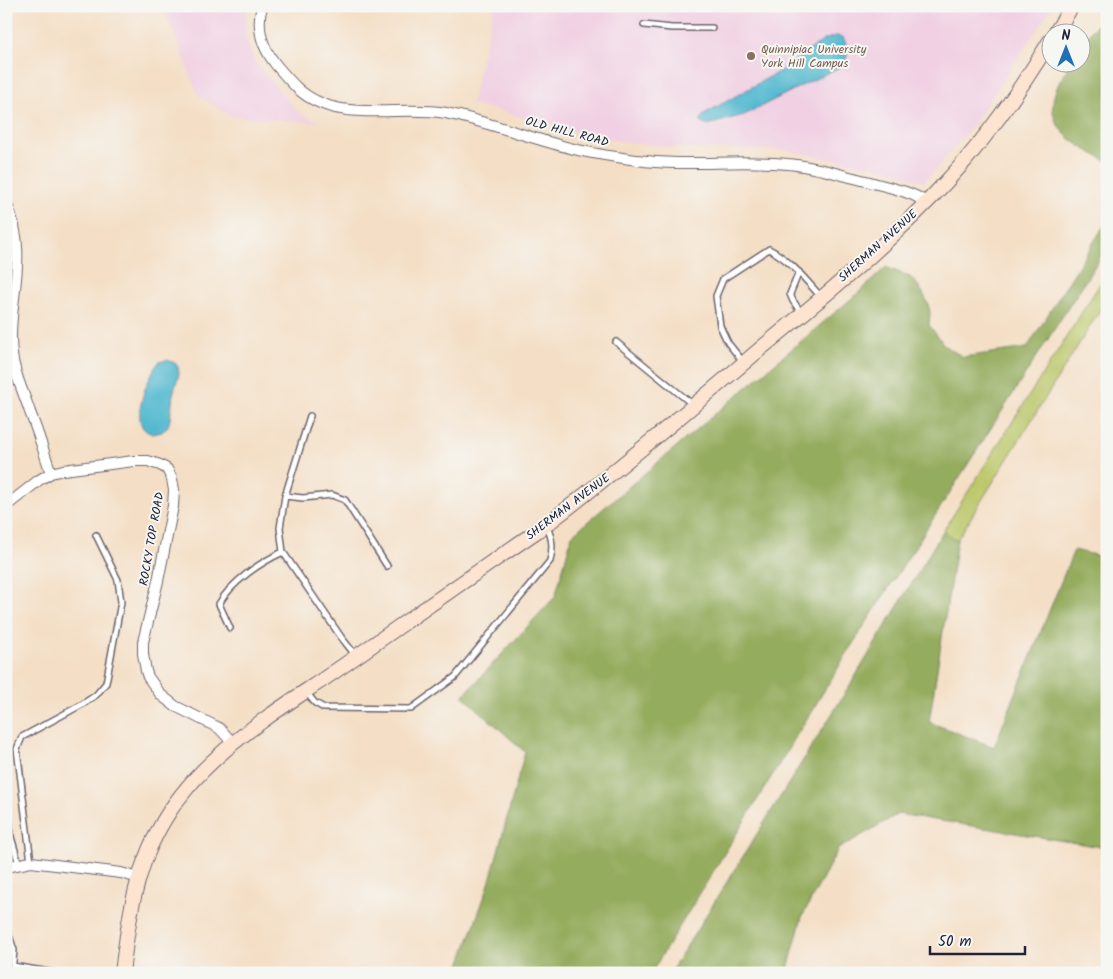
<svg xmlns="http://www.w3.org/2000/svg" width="1113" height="979" viewBox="0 0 1113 979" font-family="Kalam,sans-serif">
	<rect width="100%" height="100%" fill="#f6f6f2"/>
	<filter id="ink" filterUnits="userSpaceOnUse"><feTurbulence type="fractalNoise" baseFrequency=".02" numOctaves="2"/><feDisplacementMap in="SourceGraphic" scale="10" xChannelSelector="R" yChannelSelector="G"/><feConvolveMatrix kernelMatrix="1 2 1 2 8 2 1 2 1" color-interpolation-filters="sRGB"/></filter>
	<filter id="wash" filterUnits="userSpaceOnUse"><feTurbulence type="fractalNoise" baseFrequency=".0096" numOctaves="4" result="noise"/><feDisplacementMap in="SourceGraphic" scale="20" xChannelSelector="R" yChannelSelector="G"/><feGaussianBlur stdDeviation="1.12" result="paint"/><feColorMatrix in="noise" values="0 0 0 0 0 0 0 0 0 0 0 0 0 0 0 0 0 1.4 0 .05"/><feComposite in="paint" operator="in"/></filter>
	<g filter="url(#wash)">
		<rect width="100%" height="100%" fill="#f4dfc6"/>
		<!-- built -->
		<path fill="#f1d0e3" d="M 164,6 L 247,6 L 245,32 L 251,53 L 255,62 L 294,108 L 307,117 L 321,123 L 230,116 L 198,95 Z
			M 494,6 L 1053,6 L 973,125 L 924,183 L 905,175 L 886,169 L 783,150 L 679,148 L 623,142 L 545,124 L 493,109 L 471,105 Z"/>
		<!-- green -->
		<path fill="#bbc769" stroke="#6e7452" d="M 1107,273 L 1107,299 L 957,540 L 943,531 Z"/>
		<!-- forest -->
		<path fill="#94ac5d" stroke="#5b674c" d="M 1107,15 L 1107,161 C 1080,147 1043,129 1055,93 C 1058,83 1064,74 1069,65 L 1071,63 L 1080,62 L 1081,47 L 1090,32 Z
			M 1107,221 L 1107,247 L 854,642 L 651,973 L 457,973 L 489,884 L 525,752 L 463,696 L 555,597 L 572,535 L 864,288 L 886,267 C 893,271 901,272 908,276 C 918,281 929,302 930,313 C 930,317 929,321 929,325 L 945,346 L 963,357 L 1027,348 Z
			M 943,531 L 957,540 L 929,722 L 994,747 L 1074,550 L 1107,558 L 1107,848 L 898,814 L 838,849 L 802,917 L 787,973 L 670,973 L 852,682 Z"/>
		<!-- water -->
		<path fill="#51b8cf" stroke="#3a6d85" d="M 836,36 L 843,37 C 848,47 848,54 845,64 L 744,115 L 707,125 L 703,124 L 700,121 L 704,114 L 780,71 L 824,40 Z
			M 167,360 L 175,363 L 178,367 L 179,374 L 173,394 L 170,419 L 168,426 L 162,432 L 153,434 C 150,433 145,431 143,428 C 133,413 149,374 159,362 Z"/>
	</g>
	<g filter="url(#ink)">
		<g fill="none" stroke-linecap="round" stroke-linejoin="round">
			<!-- service casing -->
			<g stroke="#6c646c" stroke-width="8">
				<path id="service" d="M 644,25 L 672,28 L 712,28
					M 799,272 L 790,294 L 793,301 L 802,314
					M 616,342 L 692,404
					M 744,363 L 728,343 L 720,326 L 716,296 L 723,279 L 769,249 C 790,260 805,279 821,297
					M 310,416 L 285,496 L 280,528 L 283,552 L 341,637 L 356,656
					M 285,496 L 303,498 L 332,495 L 345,500 L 387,566
					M 230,628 L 219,604 C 231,582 261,562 283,552
					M 306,692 L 315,703 L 324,708 L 411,709 L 455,677 L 550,561 C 553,548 553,540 547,527
					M 6,784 L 11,837 L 19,864
					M 31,862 L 17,749 L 22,737 L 81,705 L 96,695 L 106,683 L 121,602 L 118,580 L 96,535
					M 6,927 L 14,950 L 12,973
					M 13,966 L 55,973"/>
			</g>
			<!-- minor casing -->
			<g stroke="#6c646c" stroke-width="12">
				<path id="minor" d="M 262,6 C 256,28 262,48 277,66 C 283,73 290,81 297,88 C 338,126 398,104 446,113 C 489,122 529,138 570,148 C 592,154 615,157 637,160 C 687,167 738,159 788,164 C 815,166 840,175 866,181 C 886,187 908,190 926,202
					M 6,203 C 31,255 6,303 12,354 C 14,374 24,393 30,412 C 38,432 44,453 51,473
					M 6,506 L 39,480 L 51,473 L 63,470 L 134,461 L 148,461 L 160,465 L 167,469 L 172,479 L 174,490 L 173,506 L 158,581 L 143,642 L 143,654 L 146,671 L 148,677 L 161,695 L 175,706 L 219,728 L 233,743
					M 6,867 L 31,862 L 121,873 L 139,878"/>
			</g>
			<!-- secondary casing -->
			<g stroke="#6c646c" stroke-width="16">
				<path id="secondary" d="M 1056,32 L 1072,6
					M 122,973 C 128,924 134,875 158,831 C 198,754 279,711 347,663 C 413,617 479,570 546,525 C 619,469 689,410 759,350 C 824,296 890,243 947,181 C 987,138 1020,90 1050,41"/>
			</g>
			<!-- service -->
			<use href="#service" stroke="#fff" stroke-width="5"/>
			<!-- minor -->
			<use href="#minor" stroke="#fff" stroke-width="10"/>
			<!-- secondary -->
			<use href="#secondary" stroke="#fde4d1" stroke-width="14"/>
		</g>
	</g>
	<!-- markers -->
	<circle fill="#8d6e63" stroke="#f6f6f2" stroke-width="2" cx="751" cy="56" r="5"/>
	<g text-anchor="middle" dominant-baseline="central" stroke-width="4" stroke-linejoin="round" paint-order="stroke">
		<!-- education labels -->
		<g font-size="12" fill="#785e54" stroke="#f6f6f2" text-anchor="start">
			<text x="761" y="49">Quinnipiac University<tspan x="761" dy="14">York Hill Campus</tspan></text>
		</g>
		<!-- street labels -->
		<g font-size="12" fill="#22223b" stroke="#f6f6f2">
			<text transform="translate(567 132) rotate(15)">OLD HILL ROAD</text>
			<text transform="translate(878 246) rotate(-42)">SHERMAN AVENUE</text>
			<text transform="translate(568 507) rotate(-37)">SHERMAN AVENUE</text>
			<text transform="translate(152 539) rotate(-80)">ROCKY TOP ROAD</text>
		</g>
	</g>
	<!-- margin -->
	<rect width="1113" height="979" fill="none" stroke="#f6f6f2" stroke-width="25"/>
	<!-- north arrow -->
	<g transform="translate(1066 48)"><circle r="24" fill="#f6f6f2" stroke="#a1a1a9"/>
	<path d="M0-4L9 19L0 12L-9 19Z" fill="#1f6fb2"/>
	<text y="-8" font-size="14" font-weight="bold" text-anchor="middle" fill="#22223b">N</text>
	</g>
	<!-- scale -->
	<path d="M930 946v8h95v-8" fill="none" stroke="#22223b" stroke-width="2.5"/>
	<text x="938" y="946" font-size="15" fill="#22223b" stroke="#f6f6f2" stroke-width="4" paint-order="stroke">50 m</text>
</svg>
